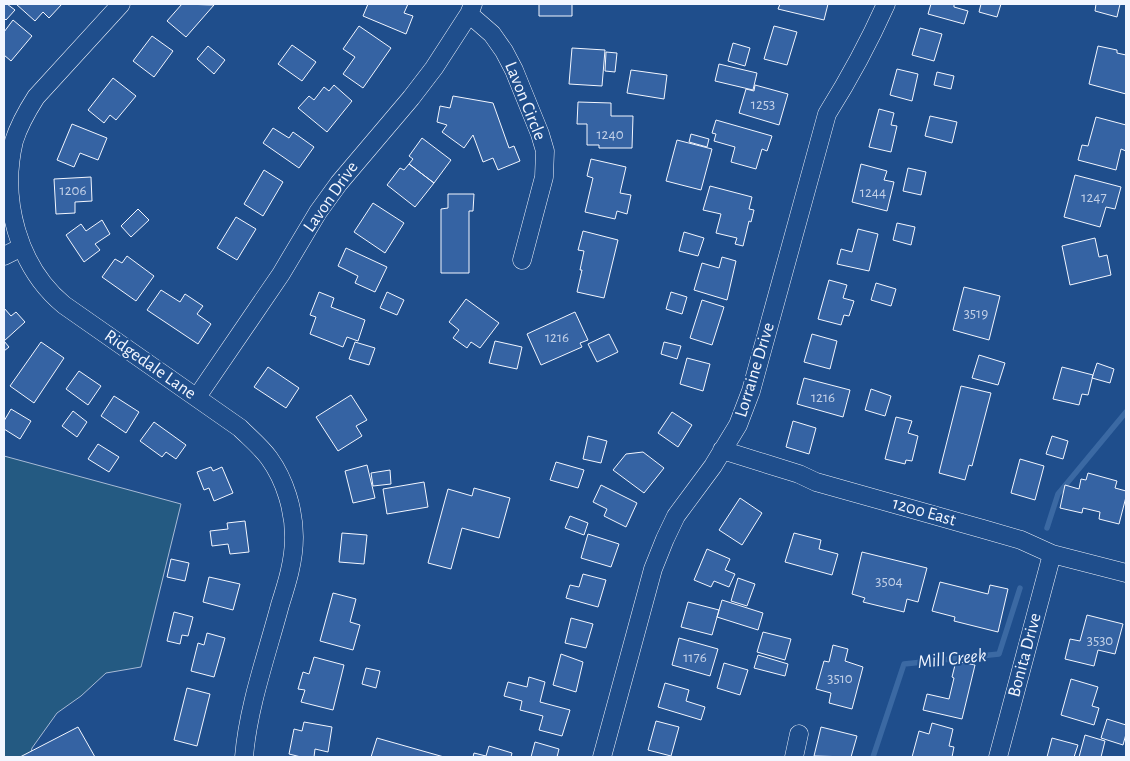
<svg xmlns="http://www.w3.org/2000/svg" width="1130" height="761" viewBox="0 0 1130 761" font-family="'Alegreya Sans',sans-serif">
	<rect width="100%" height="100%" fill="#1f4e8c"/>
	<!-- green -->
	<path fill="#245a82" stroke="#a8bbd7" d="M 4,456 L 181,504 L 141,667 L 106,673 L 81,696 L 57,713 L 32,748 L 30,757 L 4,757 Z"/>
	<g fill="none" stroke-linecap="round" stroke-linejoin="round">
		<!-- stream -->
		<path stroke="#3b69a3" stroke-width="5.5" d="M 1047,528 L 1058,494 L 1126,412
			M 873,757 L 904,664 L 999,654 L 1020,588"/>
	</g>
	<!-- building -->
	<path fill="#3563a3" stroke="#f2f6ff" d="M 4,4 L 7,4 L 15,10 L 6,20 L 4,18 Z
		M 16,4 L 62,4 L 49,18 L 43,12 L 35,21 Z
		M 182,4 L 214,5 L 186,37 L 167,21 Z
		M 368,4 L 408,4 L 404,13 L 413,16 L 406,34 L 363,16 Z
		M 539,4 L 572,4 L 572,16 L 539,16 Z
		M 780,4 L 828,4 L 824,20 L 778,9 Z
		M 931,4 L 954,4 L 954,7 L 968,11 L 964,24 L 928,14 Z
		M 981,4 L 1001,4 L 997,17 L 979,12 Z
		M 1096,4 L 1120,4 L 1117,17 L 1095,11 Z
		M 13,20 L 32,36 L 11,61 L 4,55 L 4,32 Z
		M 359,26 L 391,48 L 363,88 L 343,74 L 355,57 L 343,49 Z
		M 774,26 L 797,32 L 787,65 L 764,59 Z
		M 920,28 L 942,34 L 934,61 L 912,55 Z
		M 152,36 L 173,51 L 154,77 L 133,61 Z
		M 733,43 L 750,48 L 745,66 L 728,61 Z
		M 292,45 L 316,62 L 302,81 L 278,64 Z
		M 208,46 L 225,60 L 214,74 L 197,59 Z
		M 1098,46 L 1117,50 L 1117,53 L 1126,55 L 1126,94 L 1089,84 Z
		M 572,48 L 605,50 L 602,86 L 569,84 Z
		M 606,52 L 617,53 L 615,72 L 605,71 Z
		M 719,64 L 757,73 L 753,90 L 715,81 Z
		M 897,69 L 918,74 L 912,101 L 890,95 Z
		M 631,70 L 667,75 L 664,99 L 627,93 Z
		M 937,72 L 954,76 L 951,89 L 934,85 Z
		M 113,78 L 136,96 L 116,120 L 110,115 L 104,123 L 88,110 Z
		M 334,85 L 352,101 L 327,132 L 298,108 L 309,96 L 314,100 L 324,87 L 329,91 Z
		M 755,85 L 788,94 L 779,125 L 739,113 L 746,89 L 754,91 Z
		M 453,96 L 493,103 L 509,148 L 514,146 L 520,161 L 498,170 L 493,158 L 483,162 L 473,135 L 464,148 L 442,132 L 447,125 L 437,122 L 440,106 L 450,108 Z
		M 578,102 L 611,103 L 611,116 L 633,116 L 632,148 L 599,148 L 599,145 L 587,145 L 587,124 L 577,124 Z
		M 879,109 L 894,113 L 891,125 L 897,126 L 891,152 L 869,147 Z
		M 930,116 L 957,122 L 952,143 L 925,136 Z
		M 1096,117 L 1126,125 L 1126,151 L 1121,149 L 1116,170 L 1078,160 L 1082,145 L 1088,146 Z
		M 716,120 L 772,136 L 767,151 L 762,149 L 756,169 L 731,162 L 735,147 L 714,141 L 716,134 L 712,133 Z
		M 72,124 L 107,138 L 98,160 L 80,153 L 74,167 L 57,160 Z
		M 273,128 L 289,138 L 293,132 L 314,147 L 299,168 L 263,143 Z
		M 691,134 L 709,139 L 707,147 L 689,142 Z
		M 422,138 L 451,160 L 434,183 L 409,164 L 413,159 L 409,156 Z
		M 677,140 L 712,149 L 701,190 L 666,181 Z
		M 591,159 L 626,167 L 620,193 L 631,195 L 627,214 L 617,211 L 615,219 L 585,212 L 593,178 L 587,176 Z
		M 409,164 L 434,183 L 415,207 L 387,185 L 400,168 L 404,170 Z
		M 861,164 L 887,171 L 884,180 L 894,182 L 887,211 L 852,202 Z
		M 908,168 L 926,172 L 921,195 L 903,191 Z
		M 264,170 L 283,182 L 263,216 L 244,204 Z
		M 1075,175 L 1121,187 L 1115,209 L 1106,207 L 1100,227 L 1064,217 Z
		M 91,177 L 92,201 L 75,202 L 75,213 L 56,214 L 54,179 Z
		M 710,186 L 752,197 L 749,209 L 754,210 L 751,222 L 749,221 L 743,246 L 735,244 L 737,238 L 716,233 L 721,214 L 703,210 Z
		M 448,194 L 474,194 L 473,211 L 469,211 L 469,273 L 441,273 L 441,209 L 448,208 Z
		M 373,203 L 404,223 L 385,253 L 354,232 Z
		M 138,209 L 149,220 L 131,237 L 121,226 Z
		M 236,217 L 256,229 L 237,260 L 217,248 Z
		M 102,220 L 110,234 L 95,244 L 100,250 L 84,262 L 66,235 L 81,224 L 86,231 Z
		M 897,223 L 915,227 L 911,245 L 893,240 Z
		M 858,229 L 878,234 L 869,271 L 837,264 L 841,249 L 852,252 Z
		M 583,231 L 618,240 L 604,298 L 577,292 L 582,270 L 580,270 L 584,251 L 578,250 Z
		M 684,232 L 704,238 L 698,256 L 679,251 Z
		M 1095,238 L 1099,257 L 1107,255 L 1111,275 L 1070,285 L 1062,246 Z
		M 346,248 L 387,267 L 375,292 L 355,283 L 358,276 L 338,266 Z
		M 127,256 L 154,276 L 136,301 L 102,277 L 115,259 L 122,263 Z
		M 722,257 L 736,261 L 727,300 L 694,290 L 702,263 L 719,268 Z
		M 829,280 L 847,285 L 843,298 L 854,301 L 849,316 L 844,315 L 841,325 L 818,319 Z
		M 876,283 L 896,289 L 891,306 L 871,300 Z
		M 964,287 L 1000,296 L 989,340 L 953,330 Z
		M 161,290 L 180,302 L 185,294 L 203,306 L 197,314 L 211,324 L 198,344 L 147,310 Z
		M 319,292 L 334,298 L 331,307 L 365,320 L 358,341 L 347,337 L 343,347 L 310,334 L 316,317 L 310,315 Z
		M 387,292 L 404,300 L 397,315 L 380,308 Z
		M 671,292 L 687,297 L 682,314 L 666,309 Z
		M 466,299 L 499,323 L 480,348 L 471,342 L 467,348 L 453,338 L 459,330 L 449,322 Z
		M 702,300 L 724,307 L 712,345 L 690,338 Z
		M 4,308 L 11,316 L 16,312 L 25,322 L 4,341 Z
		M 575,312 L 588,340 L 580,343 L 582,347 L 541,365 L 527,334 Z
		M 609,334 L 618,352 L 597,362 L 588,344 Z
		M 812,334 L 837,341 L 830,369 L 804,362 Z
		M 4,341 L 9,347 L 4,351 Z
		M 495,341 L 522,347 L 517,369 L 489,363 Z
		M 41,342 L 64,358 L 34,403 L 10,386 Z
		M 355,342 L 375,348 L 369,365 L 349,359 Z
		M 664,342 L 681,346 L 677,359 L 661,354 Z
		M 979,355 L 1005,363 L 998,385 L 972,378 Z
		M 687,358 L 710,364 L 703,391 L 680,384 Z
		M 1097,363 L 1114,369 L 1110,383 L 1092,378 Z
		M 268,367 L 299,388 L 286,408 L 254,387 Z
		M 1062,367 L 1093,375 L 1088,395 L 1082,394 L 1079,405 L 1053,399 Z
		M 79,371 L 101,386 L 88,405 L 66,389 Z
		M 804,378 L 850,390 L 843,417 L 797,404 Z
		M 961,386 L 991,393 L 972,466 L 969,465 L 965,480 L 939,473 Z
		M 871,389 L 891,396 L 885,416 L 865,410 Z
		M 351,395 L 367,420 L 356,426 L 362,436 L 338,451 L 316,417 Z
		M 114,396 L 139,412 L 126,433 L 101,416 Z
		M 11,409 L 31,421 L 20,439 L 4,429 L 4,421 Z
		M 73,411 L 87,422 L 77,437 L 62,426 Z
		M 672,412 L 692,425 L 678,447 L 658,433 Z
		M 896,417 L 912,421 L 908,433 L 918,436 L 912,461 L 906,460 L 905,464 L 885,459 Z
		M 793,421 L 816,428 L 809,454 L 786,447 Z
		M 154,422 L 186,445 L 176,459 L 166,452 L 162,457 L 140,441 Z
		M 588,436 L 607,441 L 601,463 L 583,459 Z
		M 1052,436 L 1068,441 L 1063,459 L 1046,454 Z
		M 98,444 L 119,457 L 109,472 L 88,459 Z
		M 643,452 L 664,468 L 644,493 L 613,470 L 626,454 Z
		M 1020,459 L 1044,466 L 1035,500 L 1011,493 Z
		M 556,462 L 584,470 L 578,488 L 550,480 Z
		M 367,465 L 375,498 L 353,503 L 345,471 Z
		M 211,467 L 213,471 L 222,467 L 233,493 L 214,501 L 209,488 L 204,490 L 197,472 Z
		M 390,470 L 391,484 L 373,486 L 371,473 Z
		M 1088,473 L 1117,481 L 1115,488 L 1126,491 L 1126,497 L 1119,524 L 1099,519 L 1100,512 L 1083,508 L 1082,513 L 1060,508 L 1065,485 L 1079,489 L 1081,479 L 1086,480 Z
		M 424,482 L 428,507 L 387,514 L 383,489 Z
		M 601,485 L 637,503 L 626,527 L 604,516 L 607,509 L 593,502 Z
		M 474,488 L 510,498 L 499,538 L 462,528 L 451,569 L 428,563 L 448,489 L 472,496 Z
		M 740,498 L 762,513 L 742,545 L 719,530 Z
		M 570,516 L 588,523 L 584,535 L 565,528 Z
		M 245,521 L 249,552 L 230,554 L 228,544 L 212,546 L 210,531 L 228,529 L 227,523 Z
		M 342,533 L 367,535 L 364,564 L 339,562 Z
		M 794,533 L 821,540 L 819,549 L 838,554 L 832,575 L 785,562 Z
		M 588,534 L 619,544 L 611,567 L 581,558 Z
		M 707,549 L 730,559 L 725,570 L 735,574 L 729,587 L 714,581 L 711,587 L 694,580 Z
		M 862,552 L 927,568 L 918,602 L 907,599 L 904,612 L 863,602 L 865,598 L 852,594 Z
		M 171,559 L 189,563 L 185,581 L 167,577 Z
		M 583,574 L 606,580 L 598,607 L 566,598 L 570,585 L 579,587 Z
		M 209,577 L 240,584 L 233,610 L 203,602 Z
		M 738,578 L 755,584 L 747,606 L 731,601 Z
		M 940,582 L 988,594 L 990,585 L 1008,589 L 998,632 L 954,621 L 955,617 L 932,611 Z
		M 333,593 L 356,599 L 350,622 L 360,625 L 353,650 L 320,641 Z
		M 722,600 L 763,613 L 758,630 L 717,617 Z
		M 688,602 L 719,610 L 712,635 L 681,627 Z
		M 174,612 L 193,617 L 188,636 L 182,635 L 180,644 L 167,641 Z
		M 1087,615 L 1123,624 L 1115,654 L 1098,650 L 1094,666 L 1065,659 L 1070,639 L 1080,641 Z
		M 571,618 L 593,624 L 586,648 L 565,643 Z
		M 763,632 L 791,639 L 785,660 L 757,652 Z
		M 207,633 L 225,638 L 214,677 L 191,671 L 198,643 L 204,645 Z
		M 679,638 L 718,649 L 710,676 L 672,665 Z
		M 833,645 L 848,649 L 845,661 L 863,667 L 852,709 L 829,703 L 831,693 L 816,689 L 824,661 L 829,662 Z
		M 561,654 L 583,662 L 576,692 L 553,685 Z
		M 758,655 L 788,664 L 785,676 L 754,668 Z
		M 314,657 L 344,665 L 333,710 L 301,702 L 305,690 L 298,689 L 303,672 L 309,674 Z
		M 956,661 L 975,665 L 962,719 L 923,710 L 927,694 L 949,699 L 954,678 L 952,677 Z
		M 724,663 L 748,670 L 740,695 L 717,688 Z
		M 366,668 L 380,671 L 376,688 L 362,684 Z
		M 529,677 L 545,682 L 540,702 L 570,710 L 562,736 L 539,730 L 543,716 L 520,710 L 522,701 L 504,696 L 508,682 L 527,687 Z
		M 1071,679 L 1098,687 L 1092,706 L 1099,708 L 1094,725 L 1061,715 Z
		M 665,683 L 689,690 L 686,701 L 705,707 L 701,720 L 658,707 Z
		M 187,688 L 210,694 L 197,746 L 174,740 Z
		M 1107,719 L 1126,725 L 1126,734 L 1123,745 L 1101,738 Z
		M 656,721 L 679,727 L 671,756 L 648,750 Z
		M 304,722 L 332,727 L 328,752 L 315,749 L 314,757 L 301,757 L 289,754 L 294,729 L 302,731 Z
		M 932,723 L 953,729 L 949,746 L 954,747 L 952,757 L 912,757 L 919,731 L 929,734 Z
		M 78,727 L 95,757 L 20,757 Z
		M 821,727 L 857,736 L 851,757 L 814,756 Z
		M 1085,735 L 1105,741 L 1101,757 L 1079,757 Z
		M 377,738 L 444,757 L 371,757 Z
		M 1052,738 L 1078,745 L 1074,757 L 1047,757 Z
		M 535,742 L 559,749 L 557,757 L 531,757 Z
		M 489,746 L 512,753 L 511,757 L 473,757 L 474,753 L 486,756 Z"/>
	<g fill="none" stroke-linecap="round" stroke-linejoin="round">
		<!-- minor casing -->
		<g stroke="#f2f6ff" stroke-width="19">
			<path id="minor" d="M 121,4 L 36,97 C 27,111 19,125 14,141 C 0,200 18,267 64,305 L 240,428 C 250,438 261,447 269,458 C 285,480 294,510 294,537 C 294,561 287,583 280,605 C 267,654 248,707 244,757
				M 469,14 L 492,34 L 504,51 L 514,70 L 540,134 L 545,151 L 544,177 L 522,260
				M 4,256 L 20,248
				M 197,397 L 281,274 L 318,212 L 339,183 L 411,98 L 434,68 L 469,14 L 473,4
				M 722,450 L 799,474 L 816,482 L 983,529 L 1021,540 L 1052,554 L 1126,573
				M 602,757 L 653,569 L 665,539 L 676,516 L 713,466 L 738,425 L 751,391 L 827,114 C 849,79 869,42 886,4
				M 794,757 L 799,734
				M 998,757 L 1052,554"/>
		</g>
		<!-- minor -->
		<use href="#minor" stroke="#1f4e8c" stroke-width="18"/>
	</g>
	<g text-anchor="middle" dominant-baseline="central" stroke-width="4" stroke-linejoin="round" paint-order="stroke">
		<!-- number labels -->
		<g font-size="15" fill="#c3d1e8">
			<text x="763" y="104">1253</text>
			<text x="610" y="134">1240</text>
			<text x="73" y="190">1206</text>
			<text x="873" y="192">1244</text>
			<text x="1094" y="197">1247</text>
			<text x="976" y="313">3519</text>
			<text x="557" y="337">1216</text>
			<text x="823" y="397">1216</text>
			<text x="889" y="581">3504</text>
			<text x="1100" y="640">3530</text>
			<text x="695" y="657">1176</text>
			<text x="840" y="678">3510</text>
		</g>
		<!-- street labels -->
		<g font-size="18" fill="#f2f6ff" stroke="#1f4e8c">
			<text transform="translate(525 101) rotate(68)">Lavon Circle</text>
			<text transform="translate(331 197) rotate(-55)">Lavon Drive</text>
			<text transform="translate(150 365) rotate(35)">Ridgedale Lane</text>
			<text transform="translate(755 370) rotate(-73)">Lorraine Drive</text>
			<text transform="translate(924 512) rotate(16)">1200 East</text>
			<text transform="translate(1025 655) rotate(-75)">Bonita Drive</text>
		</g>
		<!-- water labels -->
		<g font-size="19" font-style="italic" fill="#f2f6ff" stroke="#1f4e8c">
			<text transform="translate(952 659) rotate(-6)">Mill Creek</text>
		</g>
	</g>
	<!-- border -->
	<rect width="1130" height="761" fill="none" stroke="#f2f6ff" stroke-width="10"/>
</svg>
